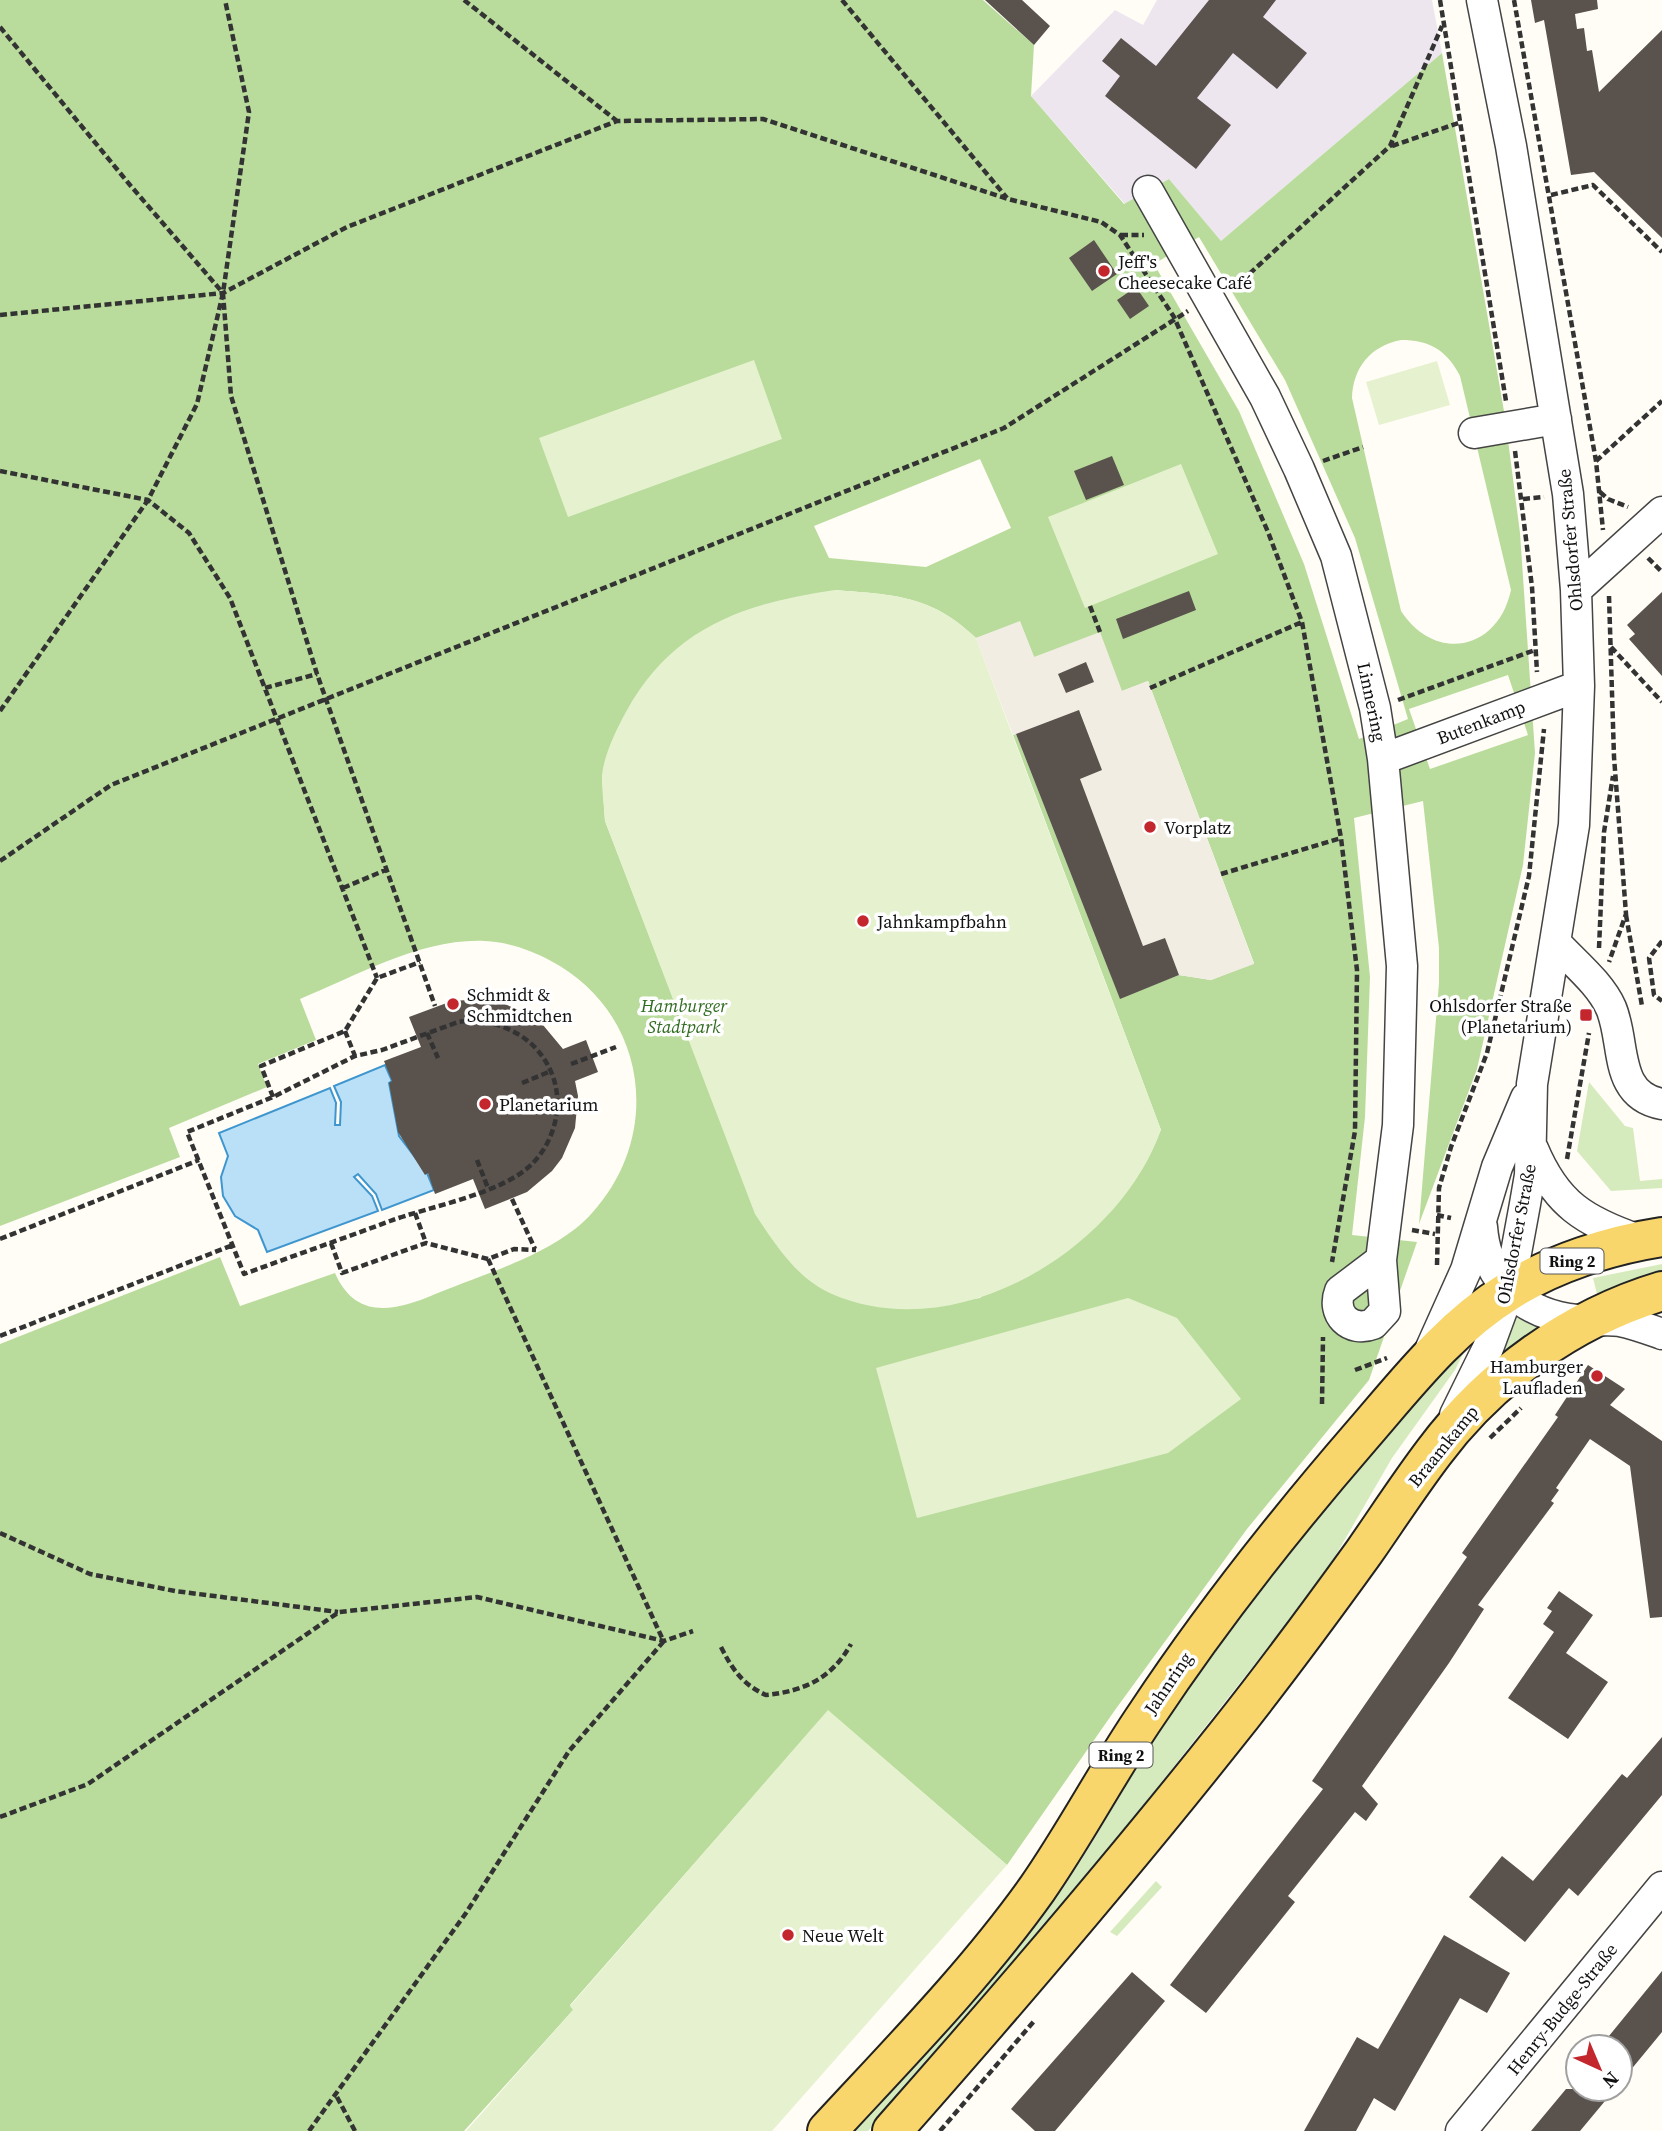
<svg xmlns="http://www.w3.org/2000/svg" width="1662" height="2131" viewBox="0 0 1662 2131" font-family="'Source Serif 4',serif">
	<rect width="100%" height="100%" fill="#fffdf5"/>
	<!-- industrial -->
	<path fill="#eee6ef" d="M 1157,0 L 1432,0 L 1442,53 L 1221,241 L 1169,179 L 1125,204 L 1031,96 L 1115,10 L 1143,25 Z"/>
	<!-- green -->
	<path fill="#d5ebbd" d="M 1589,1082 L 1625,1126 L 1633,1128 L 1640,1181 L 1662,1179 L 1662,1188 L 1611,1191 L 1577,1151 Z
		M 1662,1264 L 1662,1275 L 1598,1298 L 1593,1278 Z
		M 1512,1315 L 1549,1327 L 1501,1364 L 1496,1357 Z
		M 1464,1352 L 1455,1370 L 1392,1458 L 1322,1579 L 1043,1932 L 868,2131 L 855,2131 C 921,2058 990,1986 1049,1907 C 1097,1843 1131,1770 1176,1705 C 1261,1580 1357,1458 1464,1352 Z
		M 1156,1881 L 1162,1887 L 1117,1936 L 1110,1932 Z"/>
	<!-- forest -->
	<path fill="#b9dc9c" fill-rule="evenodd" d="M 0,0 L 983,0 L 1034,45 L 1031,96 L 1124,204 L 1169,179 L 1221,241 L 1442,53 L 1505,417 L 1520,533 L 1535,753 L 1523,865 L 1477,1069 L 1419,1224 L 1439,983 L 1439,948 L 1423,801 L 1354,818 L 1370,977 L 1365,1117 L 1352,1235 L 1417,1242 L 1369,1380 L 1247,1529 L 1115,1710 L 1007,1865 L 828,1711 L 570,2005 L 574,2009 L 464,2131 L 0,2131 L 0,1344 L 220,1257 L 240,1306 L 335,1273 C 355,1319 393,1312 433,1295 C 483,1274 556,1254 592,1213 C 664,1134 647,1012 551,961 C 531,950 508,942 485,941 C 421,938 357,976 300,999 L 316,1040 L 258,1064 L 267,1087 L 169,1128 L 180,1157 L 0,1226 ZM 1199,237 L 1285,380 L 1355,538 L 1408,719 L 1359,739 L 1304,564 L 1239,411 L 1154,264 ZM 1401,340 C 1429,340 1447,350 1460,376 L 1511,590 C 1498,651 1435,663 1401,611 L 1352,398 C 1353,368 1370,346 1401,340 ZM 980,459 L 1011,528 L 926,567 L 829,558 L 814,526 ZM 835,590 C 895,595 931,595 976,638 L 1020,622 L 1034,657 L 1122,691 L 1148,681 L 1254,963 L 1211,980 L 1179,975 L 1120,998 L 1016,734 L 1013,735 L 1161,1130 L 980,1298 L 904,1308 L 682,1021 L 605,821 L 602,775 ZM 1508,675 L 1528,735 L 1430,769 L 1409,709 Z"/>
	<!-- pitch -->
	<path fill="#e6f2cf" d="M 754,360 L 782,439 L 568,517 L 539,438 Z
		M 1437,361 L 1450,405 L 1379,425 L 1366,382 Z
		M 1181,464 L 1218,554 L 1085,608 L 1048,517 Z
		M 835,590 C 895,595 931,595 976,638 L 1161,1130 C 1118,1250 957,1348 832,1294 C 797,1279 775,1244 755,1214 L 605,821 C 604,806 602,792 602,777 C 603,757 616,730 626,712 C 672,627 745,603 835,590 Z
		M 1128,1298 L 1177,1318 L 1241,1399 L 1168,1453 L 917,1518 L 876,1368 Z
		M 828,1710 L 1007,1865 L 772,2131 L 466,2131 L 573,2010 L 570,2006 Z"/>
	<!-- plaza -->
	<path fill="#f1ede2" d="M 1020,621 L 1034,657 L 1100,632 L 1122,691 L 1148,681 L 1254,964 L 1211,980 L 1179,975 L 1165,938 L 1143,946 L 1080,779 L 1102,770 L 1080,711 L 1013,735 L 976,638 Z"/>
	<!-- water -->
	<path fill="#b9e0f7" stroke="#3f96cf" stroke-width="2" d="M 385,1065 L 392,1081 L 389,1083 L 399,1136 L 427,1173 L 434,1190 L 382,1210 L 376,1194 L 358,1174 L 354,1177 L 372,1196 L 378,1211 L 267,1252 L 258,1230 L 235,1216 L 223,1196 L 221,1177 L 228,1156 L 219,1133 L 330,1088 L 336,1103 L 335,1125 L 340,1125 L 341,1102 L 334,1086 Z"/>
	<!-- building -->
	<path fill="#5a524d" d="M 985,0 L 1022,0 L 1050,26 L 1034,45 Z
		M 1209,0 L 1276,0 L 1263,17 L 1307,53 L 1277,89 L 1233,53 L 1197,98 L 1231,125 L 1196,169 L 1105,96 L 1120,76 L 1102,61 L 1121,38 L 1156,66 Z
		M 1531,0 L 1597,0 L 1598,9 L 1575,14 L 1577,29 L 1584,28 L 1587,51 L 1592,50 L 1599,92 L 1662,30 L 1662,238 L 1594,172 L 1571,175 L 1544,20 L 1535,23 Z
		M 1094,240 L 1117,274 L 1092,291 L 1069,258 Z
		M 1136,287 L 1149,306 L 1130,319 L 1117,300 Z
		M 1112,456 L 1124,485 L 1086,500 L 1074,471 Z
		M 1189,591 L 1196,610 L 1123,639 L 1116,619 Z
		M 1662,592 L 1662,676 L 1629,639 L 1635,634 L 1627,625 Z
		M 1086,662 L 1094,682 L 1066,693 L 1058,674 Z
		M 1079,710 L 1102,770 L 1080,779 L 1143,946 L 1165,938 L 1179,975 L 1120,999 L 1016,734 Z
		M 484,999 L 500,1002 L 530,1015 L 543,1025 L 563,1049 L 586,1040 L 598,1072 L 575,1081 L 578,1096 L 575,1128 L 562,1158 L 552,1171 L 527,1192 L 485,1209 L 473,1179 L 435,1194 L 428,1173 L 425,1175 L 398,1132 L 389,1083 L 392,1081 L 384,1061 L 421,1047 L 409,1017 L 452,1001 Z
		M 1588,1365 L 1625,1389 L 1610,1405 L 1662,1441 L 1662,1617 L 1650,1618 L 1630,1466 L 1590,1439 L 1556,1488 L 1559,1490 L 1551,1501 L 1554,1503 L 1478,1605 L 1484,1609 L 1449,1663 L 1362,1786 L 1378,1804 L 1366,1821 L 1355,1812 L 1288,1896 L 1295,1902 L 1206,2013 L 1170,1985 L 1323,1789 L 1312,1781 L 1467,1557 L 1462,1553 L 1558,1417 L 1555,1415 Z
		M 1559,1591 L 1593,1615 L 1566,1653 L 1608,1682 L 1568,1739 L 1508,1698 L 1554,1632 L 1543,1624 L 1552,1611 L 1547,1608 Z
		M 1662,1737 L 1662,1795 L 1578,1896 L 1569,1888 L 1525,1942 L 1469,1897 L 1502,1856 L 1533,1881 L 1622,1774 L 1627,1778 Z
		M 1444,1935 L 1510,1973 L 1487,2013 L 1460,1998 L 1395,2111 L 1374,2098 L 1356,2131 L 1304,2131 L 1357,2037 L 1378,2049 Z
		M 1662,1971 L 1662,2032 L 1620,2083 L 1620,2047 L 1600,2047 Z
		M 1132,1972 L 1165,2001 L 1055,2131 L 1035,2131 L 1011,2109 Z
		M 1566,2089 L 1615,2089 L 1580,2131 L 1531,2131 Z"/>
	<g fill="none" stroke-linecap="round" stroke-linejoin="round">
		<!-- minor casing -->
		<g stroke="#444" stroke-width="33">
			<path id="minor" d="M 1148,191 L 1265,397 L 1299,469 L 1336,556 L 1375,708 L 1383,759 L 1402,966 L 1398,1125 L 1381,1260 L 1385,1311 L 1373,1324 C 1350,1333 1331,1314 1340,1291 L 1381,1260
				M 1474,433 L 1556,419
				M 1576,590 L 1662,512
				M 1383,759 L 1579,686
				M 1555,942 C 1573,962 1600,983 1611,1008 C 1626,1043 1613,1095 1662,1104
				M 1533,1149 C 1556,1204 1584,1221 1639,1240
				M 1482,1227 C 1486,1281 1524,1315 1577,1320 C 1591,1322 1606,1319 1620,1321 C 1635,1324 1648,1329 1662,1334
				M 1431,1348 L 1466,1270 L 1497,1167 L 1526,1098
				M 1455,1415 L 1488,1348 L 1509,1291 L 1525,1204 L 1530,1175 L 1532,1084 L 1574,825 L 1579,686 L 1576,590 L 1568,494 L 1511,146 L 1482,0
				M 1461,2131 L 1662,1887"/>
		</g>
		<!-- major casing -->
		<g stroke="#222" stroke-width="42">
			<path id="major" d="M 827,2131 C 899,2053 975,1976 1037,1889 C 1076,1833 1108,1771 1147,1714 C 1212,1616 1285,1524 1362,1435 C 1407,1383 1449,1328 1509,1291 C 1554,1263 1610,1245 1662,1237
				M 892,2131 C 1007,2001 1120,1869 1228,1733 C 1275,1674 1320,1613 1364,1552 C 1387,1519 1409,1485 1434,1452 C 1490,1377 1572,1318 1662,1291"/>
		</g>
		<!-- path -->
		<path stroke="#333" stroke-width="4.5" stroke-dasharray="7 3.5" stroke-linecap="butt" d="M 464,0 L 617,121
			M 842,0 L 1007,198
			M 1440,0 L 1506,401
			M 1514,0 L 1596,461 L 1603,530
			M 0,27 L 130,185 L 223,293 L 231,396 L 317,674 L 435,1006
			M 1392,146 L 1461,122
			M 1551,195 L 1593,185 L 1662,252
			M 1121,235 L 1144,235
			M 1232,285 L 1248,275 L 1390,146 L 1442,26
			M 0,315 L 223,293 L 347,227 L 617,121 L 763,119 L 1008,199 L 1101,222 L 1120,235 L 1174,317 L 1268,532 L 1302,622 L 1341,838 L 1357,970 L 1355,1131 L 1332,1262
			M 1515,451 L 1532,587 L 1537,672
			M 1323,461 L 1363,447
			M 1596,461 L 1662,401
			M 0,471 L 148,500 L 189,533 L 230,598 L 377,978
			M 1600,492 L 1608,499 L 1628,507
			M 1523,499 L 1544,497
			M 1648,558 L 1662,572
			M 1609,596 L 1614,757 L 1626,914 L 1609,962
			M 1090,606 L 1100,632
			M 1611,647 L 1662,702
			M 265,688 L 317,674
			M 1150,688 L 1302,622
			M 1398,700 L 1535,650
			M 0,711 L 148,500 L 197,404 L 223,293 L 249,112 L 225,0
			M 0,861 L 111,785 L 1004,428 L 1188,311
			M 1221,874 L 1341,838
			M 343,888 L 388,869
			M 1626,915 L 1642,1006
			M 1662,941 L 1649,958 L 1654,995 L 1662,1001
			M 1599,948 L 1604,832 L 1613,776
			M 473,1020 C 509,1024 538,1040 552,1074 C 564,1104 555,1140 533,1163 C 503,1194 430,1206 390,1221 C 342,1239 293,1256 244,1274 L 187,1132 L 273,1097 L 355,1056 L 382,1050 L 458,1022 Z
			M 345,1031 L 355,1056
			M 427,1033 L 438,1058
			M 571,1064 L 616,1047
			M 522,1083 L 551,1071
			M 273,1097 L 261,1066 L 345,1031 L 377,978 L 420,962
			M 1567,1159 L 1589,1033
			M 477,1160 L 488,1188
			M 512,1199 L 535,1249
			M 415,1213 L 426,1243
			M 1437,1215 L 1451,1218
			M 1412,1230 L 1435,1234
			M 0,1239 L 199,1160
			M 331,1243 L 342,1273 L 426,1243 L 488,1259 L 514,1249 L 536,1250
			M 488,1259 L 663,1640
			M 1437,1265 L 1439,1188 L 1451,1147 L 1487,1053 L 1529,876 L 1544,729
			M 0,1336 L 233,1245
			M 1355,1370 L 1387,1358
			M 1322,1404 L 1323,1337
			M 1490,1438 L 1521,1408
			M 0,1533 L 90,1574 L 175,1591 L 338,1612
			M 721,1647 C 732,1669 743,1685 766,1695 C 805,1691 832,1678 851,1644
			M 0,1817 L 88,1784 L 339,1612 L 477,1597 L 664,1641 L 693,1631
			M 337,2097 L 355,2131
			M 309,2131 L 466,1913 L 569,1751 L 664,1641
			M 940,2131 L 1035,2020"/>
		<!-- minor -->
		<use href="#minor" stroke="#fff" stroke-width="30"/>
		<!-- major -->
		<use href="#major" stroke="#f9d66b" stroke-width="38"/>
	</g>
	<!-- markers -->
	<g fill="#c4262e" stroke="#fff" stroke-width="2.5">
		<circle cx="1104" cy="271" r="7"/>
		<circle cx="1150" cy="827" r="7"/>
		<circle cx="863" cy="921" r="7"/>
		<circle cx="453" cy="1004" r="7"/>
		<rect x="1579" y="1008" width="14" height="14" rx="3.5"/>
		<circle cx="485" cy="1104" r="7"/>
		<circle cx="1597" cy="1376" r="7"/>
		<circle cx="788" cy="1935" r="7"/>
	</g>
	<g text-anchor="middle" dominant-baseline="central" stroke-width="7" stroke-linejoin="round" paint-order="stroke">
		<!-- shield labels -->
		<g fill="#fff" stroke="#585858" stroke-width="2">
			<rect x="1540.5" y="1248.5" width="63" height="25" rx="5"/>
			<rect x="1089.5" y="1742.5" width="63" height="25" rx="5"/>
		</g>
		<g font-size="16" font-weight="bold" fill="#111">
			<text x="1572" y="1261">Ring 2</text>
			<text x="1121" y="1755">Ring 2</text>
		</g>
		<!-- poi labels -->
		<g font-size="18" fill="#111" stroke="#fff" text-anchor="start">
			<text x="1118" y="261">Jeff's<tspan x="1118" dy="21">Cheesecake Café</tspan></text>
			<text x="1164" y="827">Vorplatz</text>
			<text x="877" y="921">Jahnkampfbahn</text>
			<text x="467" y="994">Schmidt &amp;<tspan x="467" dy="21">Schmidtchen</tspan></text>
			<text x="1572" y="1005" text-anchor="end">Ohlsdorfer Straße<tspan x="1572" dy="21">(Planetarium)</tspan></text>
			<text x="499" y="1104">Planetarium</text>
			<text x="1583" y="1366" text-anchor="end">Hamburger<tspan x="1583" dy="21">Laufladen</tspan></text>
			<text x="802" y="1935">Neue Welt</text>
		</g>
		<!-- street labels -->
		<g font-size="18" fill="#111" stroke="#fff">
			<text transform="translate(1570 540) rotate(-95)">Ohlsdorfer Straße</text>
			<text transform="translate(1372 702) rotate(78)">Linnering</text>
			<text transform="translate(1481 722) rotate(-21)">Butenkamp</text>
			<text transform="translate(1516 1234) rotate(-79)">Ohlsdorfer Straße</text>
			<text transform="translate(1443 1446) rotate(-51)">Braamkamp</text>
			<text transform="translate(1168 1683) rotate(-56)">Jahnring</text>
			<text transform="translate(1562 2009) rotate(-51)">Henry-Budge-Straße</text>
		</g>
		<!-- park labels -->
		<g font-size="18" font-style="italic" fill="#2f6b1f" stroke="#fff">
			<text x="684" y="1005">Hamburger<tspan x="684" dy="21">Stadtpark</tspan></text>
		</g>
	</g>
	<!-- north arrow -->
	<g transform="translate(1599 2068) rotate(136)"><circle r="33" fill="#ffffff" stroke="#a0a0a0" stroke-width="2"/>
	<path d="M0-5L12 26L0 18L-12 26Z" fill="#c4262e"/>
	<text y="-10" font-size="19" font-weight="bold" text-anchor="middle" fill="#111111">N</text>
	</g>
</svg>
